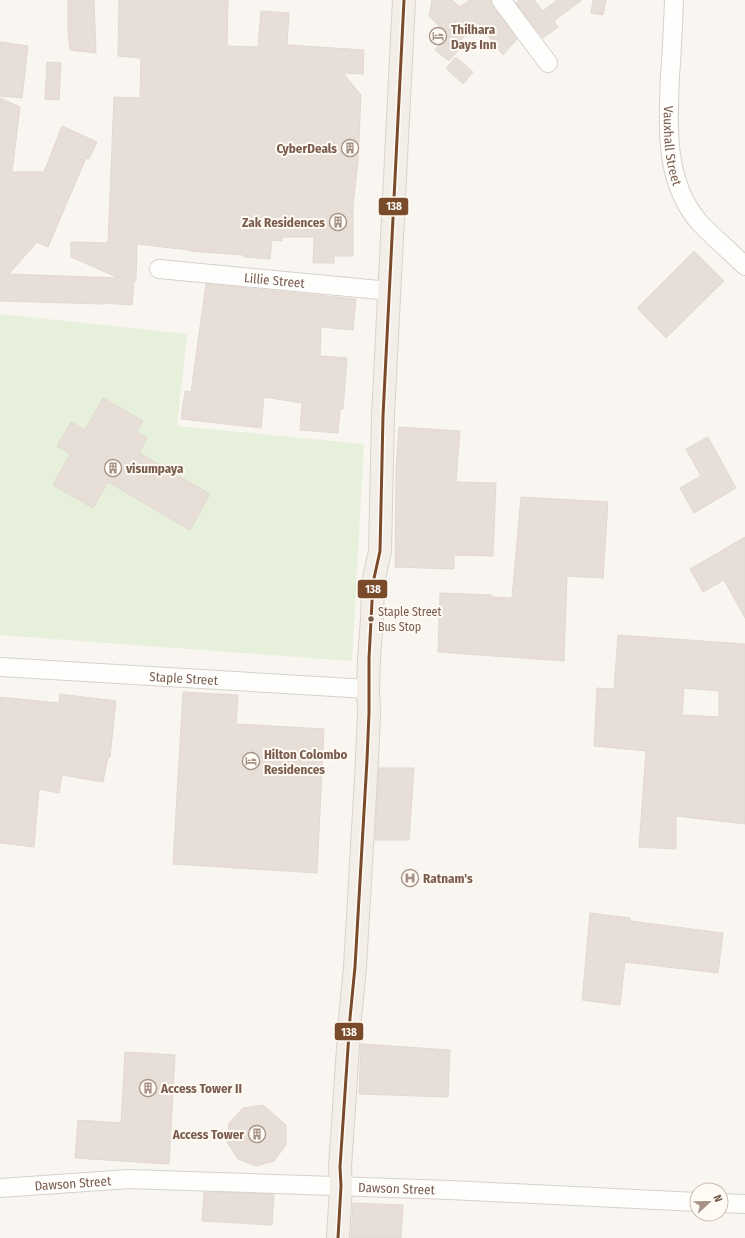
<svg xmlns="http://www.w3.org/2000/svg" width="745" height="1238" viewBox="0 0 745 1238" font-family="'Fira Sans Condensed',sans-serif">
	<rect width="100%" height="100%" fill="#f9f5f0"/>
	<!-- green -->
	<path fill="#e7f0db" d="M 0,314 L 187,334 L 177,426 L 364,444 L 352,661 L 0,635 Z"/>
	<!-- building -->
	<path fill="#e6ded7" stroke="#e2d8d2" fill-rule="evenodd" d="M 68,0 L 94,0 L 96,53 L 70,50 L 68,31 Z
		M 119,0 L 228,0 L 227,46 L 258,47 L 261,11 L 289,13 L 287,45 L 364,50 L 363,74 L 343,73 L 361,95 L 358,162 L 353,205 L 353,256 L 334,256 L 334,263 L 313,263 L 314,237 L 283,237 L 282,241 L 272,240 L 270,259 L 244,257 L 244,255 L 189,251 L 189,250 L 137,244 L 136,281 L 134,281 L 132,305 L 104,303 L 104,304 L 0,301 L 0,98 L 20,107 L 12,172 L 44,172 L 62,126 L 97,142 L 89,159 L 86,158 L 48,247 L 37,242 L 9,274 L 119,278 L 71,257 L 71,242 L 108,243 L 114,97 L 140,98 L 141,58 L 118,56 Z
		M 432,0 L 452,0 L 460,7 L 470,0 L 491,0 L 493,6 L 517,39 L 503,55 L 478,23 L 455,46 L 459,49 L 449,61 L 435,50 L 447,34 L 429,16 Z
		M 519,0 L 534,0 L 543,11 L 557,0 L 582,0 L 554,21 L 558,27 L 543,38 L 516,3 Z
		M 593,0 L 606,0 L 603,15 L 591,13 Z
		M 0,42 L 28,46 L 22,98 L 0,96 Z
		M 456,57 L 473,72 L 463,84 L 446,68 Z
		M 47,62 L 61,63 L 59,100 L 45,99 Z
		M 694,251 L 724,281 L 666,338 L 637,308 Z
		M 206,284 L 356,299 L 353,330 L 321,327 L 320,356 L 347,358 L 343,409 L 340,409 L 338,433 L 300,430 L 302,403 L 264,397 L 261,428 L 181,419 L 185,391 L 191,392 Z
		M 103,398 L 143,421 L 137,432 L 147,438 L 139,453 L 210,494 L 190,530 L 108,482 L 93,508 L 53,485 L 70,454 L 57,446 L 71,422 L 85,430 Z
		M 399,427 L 460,431 L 456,482 L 496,483 L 493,556 L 454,555 L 454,569 L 395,567 L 396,468 Z
		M 708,437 L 736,488 L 694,513 L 680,488 L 701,476 L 686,449 Z
		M 521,497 L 608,502 L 603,578 L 567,576 L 564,661 L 438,652 L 440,593 L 492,595 L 492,597 L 512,598 Z
		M 745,537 L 745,618 L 724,580 L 703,592 L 690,569 Z
		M 618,635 L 745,644 L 745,824 L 676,816 L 676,849 L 639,847 L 646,751 L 594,746 L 597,688 L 614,689 ZM 684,688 L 719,691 L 719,717 L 682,715 Z
		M 183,692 L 238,695 L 236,724 L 324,729 L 317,873 L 173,864 Z
		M 60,694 L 116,701 L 110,757 L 108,757 L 103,782 L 62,775 L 59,793 L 39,789 L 34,847 L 0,843 L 0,697 L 59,703 Z
		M 379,768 L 414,768 L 409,840 L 375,840 Z
		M 590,913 L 630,918 L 630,921 L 723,933 L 718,973 L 625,962 L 620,1005 L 582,1000 Z
		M 361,1044 L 450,1050 L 448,1097 L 359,1094 Z
		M 125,1052 L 175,1055 L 169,1164 L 75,1158 L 78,1120 L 121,1123 Z
		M 263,1105 L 286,1125 L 286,1145 L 274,1161 L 256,1166 L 238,1159 L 227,1142 L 229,1123 L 243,1108 Z
		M 204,1192 L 274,1194 L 272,1225 L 202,1221 Z
		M 353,1203 L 403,1205 L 401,1238 L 351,1238 Z"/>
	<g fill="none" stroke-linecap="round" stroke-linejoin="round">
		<!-- minor casing -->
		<g stroke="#d7d1cb" stroke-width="20">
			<g id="minor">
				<path d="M 501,0 L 548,63"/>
				<path id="s1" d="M 674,0 C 673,25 672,51 670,76 C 668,126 664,181 699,222 C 713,237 730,251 745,266"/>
				<path id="s2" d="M 159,269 L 390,291"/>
				<path id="s3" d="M 0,667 L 368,689"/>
				<path id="s4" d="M 0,1188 L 129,1179 L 450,1190 L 697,1202"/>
				<path d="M 721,1203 L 745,1204"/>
			</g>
		</g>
		<!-- major casing -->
		<g stroke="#dad1cc" stroke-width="24">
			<path id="major" d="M 338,1238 L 341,1186 L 340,1167 L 350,1018 L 355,967 L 367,760 L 369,713 L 368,689 L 369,658 L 372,619 L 373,583 L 380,551 L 383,416 L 404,0"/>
		</g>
		<!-- minor -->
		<use href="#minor" stroke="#fefefd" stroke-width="18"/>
		<!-- major -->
		<use href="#major" stroke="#f3eee8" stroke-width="22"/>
		<!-- bus-1 casing -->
		<g stroke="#fffaf3" stroke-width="6">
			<path id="bus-1" d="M 338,1238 L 341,1186 L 340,1167 L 350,1018 L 355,967 L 367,760 L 369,713 L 369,658 L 373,583 L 380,551 L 383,416 L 404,0"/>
		</g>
		<!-- bus-1 -->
		<use href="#bus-1" stroke="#7a4b2a" stroke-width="3"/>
	</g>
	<!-- icons -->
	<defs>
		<g id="hotel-ring" transform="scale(0.9)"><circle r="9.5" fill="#fffaf3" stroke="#a69286" stroke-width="1.5"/><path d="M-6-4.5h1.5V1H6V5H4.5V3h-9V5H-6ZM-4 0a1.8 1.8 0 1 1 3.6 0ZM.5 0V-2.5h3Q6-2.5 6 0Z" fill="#a69286"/></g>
		<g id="building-ring" transform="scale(0.9)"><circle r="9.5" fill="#fffaf3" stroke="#a69286" stroke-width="1.5"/><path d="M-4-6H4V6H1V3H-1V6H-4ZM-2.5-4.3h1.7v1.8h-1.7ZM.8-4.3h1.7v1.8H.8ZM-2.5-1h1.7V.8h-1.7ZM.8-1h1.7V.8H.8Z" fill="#a69286"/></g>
		<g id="hospital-ring" transform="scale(0.9)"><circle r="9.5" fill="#fffaf3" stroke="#a69286" stroke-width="1.5"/><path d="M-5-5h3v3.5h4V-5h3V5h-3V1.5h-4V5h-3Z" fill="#a69286"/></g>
	</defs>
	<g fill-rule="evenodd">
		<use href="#hotel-ring" x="438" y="36"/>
		<use href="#building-ring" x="350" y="148"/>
		<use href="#building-ring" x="338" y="222"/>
		<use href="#building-ring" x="113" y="468"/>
		<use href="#hotel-ring" x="251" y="761"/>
		<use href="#hospital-ring" x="410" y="878"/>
		<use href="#building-ring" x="148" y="1088"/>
		<use href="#building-ring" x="257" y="1134"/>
	</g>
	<!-- markers -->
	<circle fill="#7a5c4d" stroke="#fffaf3" stroke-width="1.5" cx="371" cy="619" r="3.5"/>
	<g text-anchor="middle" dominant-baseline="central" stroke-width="4" stroke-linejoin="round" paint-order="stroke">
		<!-- bus labels -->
		<g font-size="12" fill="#7a5c4d" stroke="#fffaf3" text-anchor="start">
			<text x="378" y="612">Staple Street<tspan x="378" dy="15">Bus Stop</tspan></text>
		</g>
		<!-- poi labels -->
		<g font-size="13" font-weight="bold" fill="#7a5c4d" stroke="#fffaf3" text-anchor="start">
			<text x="451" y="29">Thilhara<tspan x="451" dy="15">Days Inn</tspan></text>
			<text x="337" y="148" text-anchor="end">CyberDeals</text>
			<text x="325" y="222" text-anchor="end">Zak Residences</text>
			<text x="126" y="468">visumpaya</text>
			<text x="264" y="754">Hilton Colombo<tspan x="264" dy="15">Residences</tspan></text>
			<text x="423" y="878">Ratnam's</text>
			<text x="161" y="1088">Access Tower II</text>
			<text x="244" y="1134" text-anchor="end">Access Tower</text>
		</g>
		<!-- street labels -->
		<g font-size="13" fill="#7a5c4d" stroke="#fffaf3">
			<text stroke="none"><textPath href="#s1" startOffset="146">Vauxhall Street</textPath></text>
			<text stroke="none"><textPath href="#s2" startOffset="116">Lillie Street</textPath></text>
			<text stroke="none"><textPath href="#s3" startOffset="184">Staple Street</textPath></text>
			<text stroke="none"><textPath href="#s4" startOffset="73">Dawson Street</textPath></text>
			<text stroke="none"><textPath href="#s4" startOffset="397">Dawson Street</textPath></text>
		</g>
	</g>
	<g stroke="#fffaf3" stroke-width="1.5">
		<rect x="378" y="197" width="31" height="19" rx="4" fill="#7a4b2a"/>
		<rect x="357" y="579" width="31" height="20" rx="4" fill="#7a4b2a"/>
		<rect x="334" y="1022" width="30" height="19" rx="4" fill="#7a4b2a"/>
	</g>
	<g font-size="11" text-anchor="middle" font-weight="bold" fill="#fff">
		<text x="394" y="210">138</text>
		<text x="373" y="593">138</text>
		<text x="349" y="1036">138</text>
	</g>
	<!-- north arrow -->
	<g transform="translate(709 1202) rotate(68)"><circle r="19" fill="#fffaf3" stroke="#cabbb1"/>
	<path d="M0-3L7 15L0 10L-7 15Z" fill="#a69286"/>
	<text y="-6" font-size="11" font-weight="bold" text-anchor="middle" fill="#7a5c4d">N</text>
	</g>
</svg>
